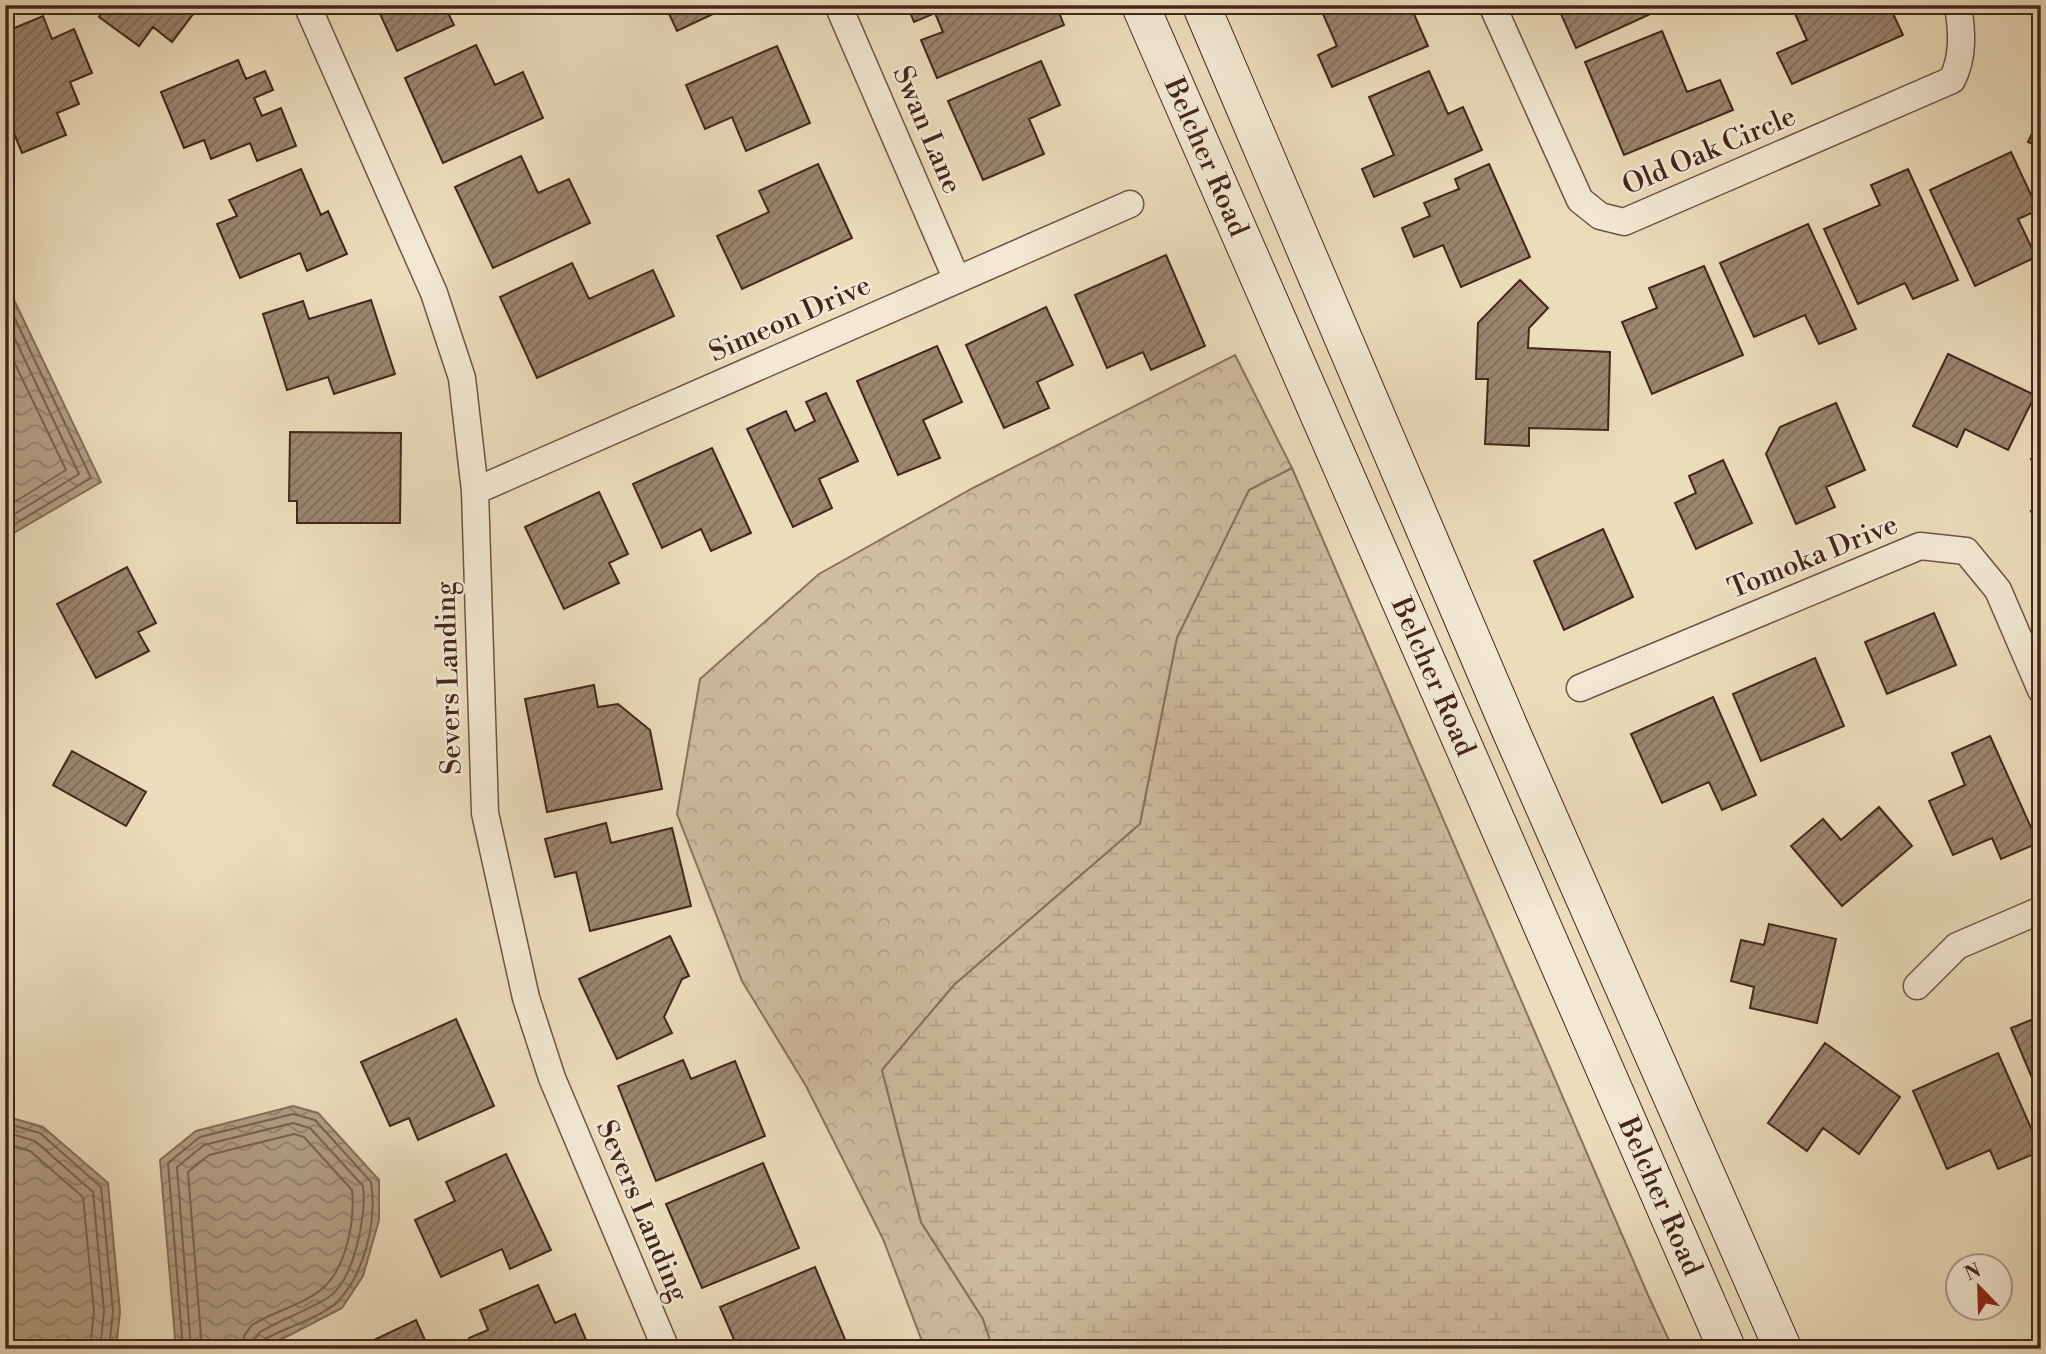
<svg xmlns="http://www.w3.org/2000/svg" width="2046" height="1354" viewBox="0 0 2046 1354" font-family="'Libre Bodoni',serif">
	<defs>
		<pattern id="forest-crowns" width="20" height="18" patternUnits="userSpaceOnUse" patternTransform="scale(1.75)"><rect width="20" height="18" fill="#cfbda1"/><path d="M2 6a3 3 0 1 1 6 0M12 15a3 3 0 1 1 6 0" fill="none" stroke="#b3a28a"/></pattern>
		<pattern id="wetland-marsh" width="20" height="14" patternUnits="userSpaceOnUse" patternTransform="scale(1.75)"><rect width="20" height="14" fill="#cfbda1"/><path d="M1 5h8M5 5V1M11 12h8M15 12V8" fill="none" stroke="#b3a28a"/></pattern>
		<pattern id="water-waves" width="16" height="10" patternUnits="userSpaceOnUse" patternTransform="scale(1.75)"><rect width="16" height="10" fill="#b29e85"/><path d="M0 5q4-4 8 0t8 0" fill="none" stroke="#92816c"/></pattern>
		<pattern id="building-hatch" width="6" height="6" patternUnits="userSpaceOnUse" patternTransform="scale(1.75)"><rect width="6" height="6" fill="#9b856f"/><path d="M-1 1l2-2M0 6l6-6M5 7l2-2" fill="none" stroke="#806d5a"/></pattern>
	</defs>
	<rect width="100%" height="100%" fill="#ebdcbc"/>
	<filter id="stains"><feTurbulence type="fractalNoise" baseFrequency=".00286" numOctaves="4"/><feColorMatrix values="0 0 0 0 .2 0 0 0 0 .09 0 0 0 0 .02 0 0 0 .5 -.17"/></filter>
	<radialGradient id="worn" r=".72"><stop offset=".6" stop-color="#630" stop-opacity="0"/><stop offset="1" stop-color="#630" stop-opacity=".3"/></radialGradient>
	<!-- forest -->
	<path fill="url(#forest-crowns)" stroke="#8a725e" stroke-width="2" d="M 1235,355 L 1292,468 L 1249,491 L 1177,638 L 1140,824 L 954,985 L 882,1070 L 921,1222 L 983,1319 L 993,1349 L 925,1349 L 883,1239 L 806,1086 L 742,981 L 677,814 L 700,679 L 819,574 L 973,488 Z"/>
	<!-- wetland -->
	<path fill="url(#wetland-marsh)" stroke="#8a725e" stroke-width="2" d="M 1292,468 L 1648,1295 L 1673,1349 L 993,1349 L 983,1319 L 921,1222 L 882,1070 L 954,985 L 1140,824 L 1177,638 L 1249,490 Z"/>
	<!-- water -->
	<path fill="url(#water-waves)" stroke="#866e5b" stroke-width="2" d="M 5,281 L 101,482 L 5,538 Z
		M 293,1106 L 318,1113 L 379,1180 L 379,1220 L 363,1276 L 342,1308 L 263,1349 L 176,1349 L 160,1160 L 196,1131 Z
		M 5,1116 L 43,1127 L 108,1183 L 120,1312 L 116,1349 L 5,1349 Z"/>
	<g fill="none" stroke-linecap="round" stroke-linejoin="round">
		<!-- shore -->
		<path stroke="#7b6250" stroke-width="2" d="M 5,298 L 91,478 L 5,530
			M 5,318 L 79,474 L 5,520
			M 5,343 L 66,470 L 5,508
			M 5,1123 L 40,1133 L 101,1187 L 113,1311 L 109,1349
			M 5,1132 L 35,1141 L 93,1192 L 104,1311 L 100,1349
			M 5,1143 L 30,1151 L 83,1197 L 94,1311 L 90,1349
			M 183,1349 L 168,1163 L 200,1137 L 293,1114 L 315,1120 L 371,1182 C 377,1220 365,1273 338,1301 C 324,1316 285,1328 265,1339 L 261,1349
			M 191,1349 L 177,1167 L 204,1145 L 293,1123 L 310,1128 L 363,1186 C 367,1214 354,1280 329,1297 C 307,1311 282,1319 260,1332 L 254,1340 L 252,1349
			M 202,1349 L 188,1172 L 209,1155 L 294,1134 L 304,1137 L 352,1190 C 355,1219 347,1266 324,1287 C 308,1303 272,1312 252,1325 L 244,1336 L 242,1349"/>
	</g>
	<!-- building -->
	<path fill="url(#building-hatch)" stroke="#44261b" stroke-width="2" d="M 107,5 L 200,5 L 172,42 L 153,27 L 139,46 L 99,17 Z
		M 376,5 L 444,5 L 454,25 L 397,51 Z
		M 665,5 L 732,5 L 677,31 Z
		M 907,5 L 1003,5 L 1007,13 L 1026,5 L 1056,5 L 1064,25 L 937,78 L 921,40 L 943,32 L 935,13 L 914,22 Z
		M 1319,5 L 1384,5 L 1387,13 L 1410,5 L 1428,46 L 1332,87 L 1318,55 L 1337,46 Z
		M 1557,5 L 1670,5 L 1576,48 Z
		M 1791,5 L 1889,5 L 1903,35 L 1792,84 L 1777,53 L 1807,40 Z
		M 43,16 L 52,39 L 74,29 L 92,73 L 70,82 L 79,104 L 57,113 L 66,135 L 22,153 L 5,111 L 5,32 Z
		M 1662,31 L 1687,92 L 1720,80 L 1733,110 L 1624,155 L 1585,62 Z
		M 476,45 L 495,85 L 523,72 L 543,118 L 443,163 L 405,78 Z
		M 777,46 L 810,123 L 746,151 L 732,117 L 705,129 L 686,85 Z
		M 238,60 L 246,79 L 265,71 L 273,90 L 254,98 L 262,116 L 281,108 L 296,146 L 257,161 L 250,143 L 211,159 L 204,140 L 184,148 L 161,92 Z
		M 1041,61 L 1060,105 L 1029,119 L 1044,154 L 983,180 L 948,101 Z
		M 1429,71 L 1448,114 L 1463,107 L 1482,150 L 1374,197 L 1362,169 L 1394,155 L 1369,97 Z
		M 2039,118 L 2041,119 L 2041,147 L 2028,142 Z
		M 2011,152 L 2038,210 L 2018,219 L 2036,257 L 1975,286 L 1930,190 Z
		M 521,156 L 538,193 L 569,179 L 590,223 L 493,268 L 455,187 Z
		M 818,164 L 852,238 L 742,289 L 717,236 L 769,212 L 759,191 Z
		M 1489,164 L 1530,257 L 1461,287 L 1443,245 L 1414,257 L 1402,228 L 1430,216 L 1424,203 L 1459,189 L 1455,179 Z
		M 301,169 L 321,215 L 328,211 L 347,254 L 307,271 L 300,253 L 240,278 L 217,224 L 237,216 L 229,200 Z
		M 1908,169 L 1958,280 L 1913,299 L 1905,283 L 1858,304 L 1824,229 L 1880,205 L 1871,185 Z
		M 1808,224 L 1856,329 L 1819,344 L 1805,315 L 1754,337 L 1720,263 Z
		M 1166,255 L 1205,346 L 1151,370 L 1143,352 L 1107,368 L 1075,295 Z
		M 572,263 L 589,299 L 653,270 L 674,316 L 537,378 L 500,297 Z
		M 1704,266 L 1743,355 L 1652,394 L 1622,322 L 1657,308 L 1649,288 Z
		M 1520,280 L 1548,308 L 1529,328 L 1528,348 L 1610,352 L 1608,430 L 1529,428 L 1529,446 L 1485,444 L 1488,379 L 1476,379 L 1478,323 Z
		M 371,300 L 395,374 L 334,394 L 328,377 L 287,390 L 263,314 L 303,301 L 309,319 Z
		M 1046,307 L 1073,365 L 1037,382 L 1049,408 L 1004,428 L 966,345 Z
		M 937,346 L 962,402 L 923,420 L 940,458 L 898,475 L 857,381 Z
		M 1948,354 L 2035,395 L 2008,450 L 1965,429 L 1957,447 L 1913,426 Z
		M 826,393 L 858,461 L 819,479 L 832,508 L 793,527 L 747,429 L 786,411 L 795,431 L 815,421 L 806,402 Z
		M 1836,403 L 1865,470 L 1826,487 L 1835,507 L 1796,524 L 1766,454 L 1780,427 Z
		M 290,432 L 401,433 L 400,523 L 297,523 L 297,501 L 289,501 Z
		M 712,448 L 751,533 L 711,551 L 701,529 L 662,548 L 633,484 Z
		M 2041,454 L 2041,479 L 2031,459 Z
		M 1723,460 L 1752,523 L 1696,549 L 1675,503 L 1696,493 L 1689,476 Z
		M 599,492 L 628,554 L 609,563 L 619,583 L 564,609 L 525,527 Z
		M 2041,507 L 2041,533 L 2031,511 Z
		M 1603,529 L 1633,597 L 1564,630 L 1534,561 Z
		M 127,567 L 156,623 L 138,632 L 149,651 L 96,678 L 57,604 Z
		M 1934,613 L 1956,665 L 1887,694 L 1865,642 Z
		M 1815,658 L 1844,726 L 1761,761 L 1733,694 Z
		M 594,685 L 598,707 L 618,704 L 650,730 L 662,789 L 547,812 L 525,699 Z
		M 1713,697 L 1756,795 L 1722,810 L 1709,782 L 1662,803 L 1631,734 Z
		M 1990,736 L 2038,843 L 2001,859 L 1992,838 L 1953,855 L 1929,801 L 1965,785 L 1952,753 Z
		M 72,751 L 146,792 L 126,826 L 53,785 Z
		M 1879,807 L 1912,846 L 1842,906 L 1791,846 L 1823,819 L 1841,840 Z
		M 606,823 L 611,843 L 672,828 L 691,906 L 590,931 L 576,872 L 555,877 L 545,839 Z
		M 1769,924 L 1836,939 L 1817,1023 L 1750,1008 L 1754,987 L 1731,981 L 1741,940 L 1764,945 Z
		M 670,936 L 689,976 L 682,979 L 664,1017 L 672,1033 L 617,1059 L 579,979 Z
		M 2041,1016 L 2041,1083 L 2035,1085 L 2011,1028 Z
		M 456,1019 L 494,1106 L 418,1140 L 409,1118 L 390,1126 L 361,1062 Z
		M 1825,1043 L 1900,1097 L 1859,1154 L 1823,1128 L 1807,1151 L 1768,1123 Z
		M 1998,1053 L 2041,1151 L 1998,1169 L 1990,1150 L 1947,1169 L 1913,1091 Z
		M 683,1060 L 691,1079 L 735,1061 L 765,1136 L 656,1181 L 618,1086 Z
		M 506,1154 L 551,1250 L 510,1269 L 502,1249 L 441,1277 L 415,1220 L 455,1201 L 446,1182 Z
		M 763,1163 L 799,1248 L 702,1288 L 666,1204 Z
		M 815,1267 L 849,1349 L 738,1349 L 720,1307 Z
		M 538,1285 L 555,1323 L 575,1314 L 590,1349 L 473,1349 L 469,1338 L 488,1330 L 480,1310 Z
		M 416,1320 L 429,1349 L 355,1349 Z"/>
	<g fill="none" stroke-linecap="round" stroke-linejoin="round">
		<!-- minor casing -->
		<g stroke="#6e5443" stroke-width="29">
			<path id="minor" d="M 307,5 L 434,293 L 462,378 L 475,491 L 485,813 L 526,998 L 552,1078 L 666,1349
				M 838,5 L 957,280
				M 1492,5 L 1580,200 L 1600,216 L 1624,222 L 1952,80 C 1964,56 1962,32 1958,5
				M 475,491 L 1130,204
				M 1580,688 L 1920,546 L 1966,551 L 1998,590 L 2041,690
				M 1917,986 L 1957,946 L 2041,910"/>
		</g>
		<!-- secondary casing -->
		<g stroke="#44261b" stroke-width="39">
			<g id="secondary">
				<path id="s1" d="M 1140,5 L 1727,1349"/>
				<path d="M 1201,5 L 1510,729 L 1783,1349"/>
			</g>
		</g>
		<!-- minor -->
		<use href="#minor" stroke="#f2e8d3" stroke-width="26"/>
		<!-- secondary -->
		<use href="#secondary" stroke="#f2e8d3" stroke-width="37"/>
	</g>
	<g text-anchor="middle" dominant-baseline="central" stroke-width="5" stroke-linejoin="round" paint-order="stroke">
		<!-- street labels -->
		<g font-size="28" fill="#44261b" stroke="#f2e8d3">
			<text transform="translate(927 130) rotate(67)">Swan Lane</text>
			<text transform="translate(1709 151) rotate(-23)">Old Oak Circle</text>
			<text stroke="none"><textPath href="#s1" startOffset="166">Belcher Road</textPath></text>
			<text transform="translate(790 319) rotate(-24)">Simeon Drive</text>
			<text transform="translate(1813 557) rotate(-22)">Tomoka Drive</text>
			<text stroke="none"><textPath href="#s1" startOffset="733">Belcher Road</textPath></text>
			<text transform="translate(449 678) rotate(-92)">Severs Landing</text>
			<text stroke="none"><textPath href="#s1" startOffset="1300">Belcher Road</textPath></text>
			<text transform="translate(642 1211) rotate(67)">Severs Landing</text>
		</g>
	</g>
	<!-- margin -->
	<rect width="2046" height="1354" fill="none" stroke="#ebdcbc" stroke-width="28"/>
	<rect x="7" y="7" width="2032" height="1340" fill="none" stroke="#44261b" stroke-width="3.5"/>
	<rect x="14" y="14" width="2018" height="1326" fill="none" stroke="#44261b" stroke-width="2"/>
	<!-- north arrow -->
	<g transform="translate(1979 1287) rotate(337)"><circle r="33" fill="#f2e8d3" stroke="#ac9a89" stroke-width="2"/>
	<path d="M0-5L12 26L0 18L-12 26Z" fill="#8f2418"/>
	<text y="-10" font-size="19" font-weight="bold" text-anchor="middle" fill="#44261b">N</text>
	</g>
	<rect width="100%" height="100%" filter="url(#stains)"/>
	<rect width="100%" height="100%" fill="url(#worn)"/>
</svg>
